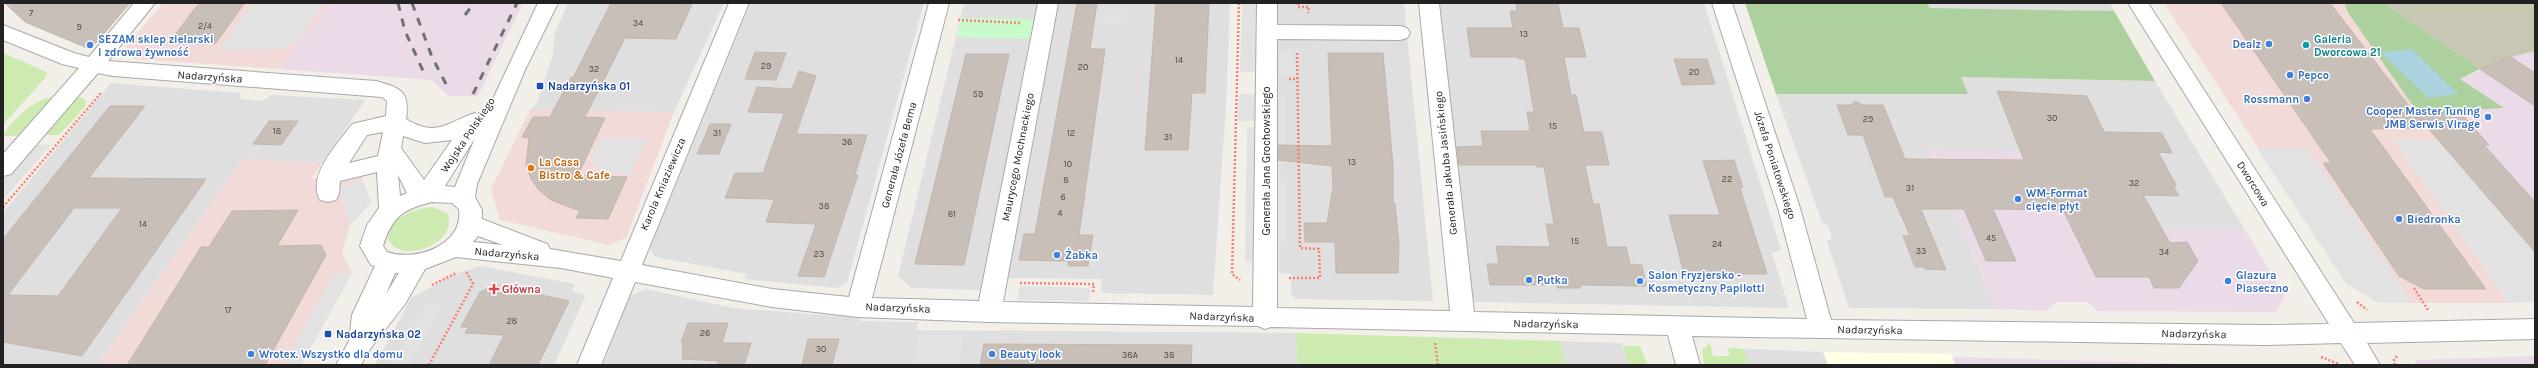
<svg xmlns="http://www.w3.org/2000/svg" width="2538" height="368" viewBox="0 0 2538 368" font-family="Karla,sans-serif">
	<rect width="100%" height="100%" fill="#f2efe9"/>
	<!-- residential -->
	<path fill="#e0dfdf" d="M 568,3 L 724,3 L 674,112 L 530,110 L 536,105 L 553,55 L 554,35 Z
		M 751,3 L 924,3 L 847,283 L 836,288 L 745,279 L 746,274 L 661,258 L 654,256 L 650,248 Z
		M 964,3 L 1230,3 L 1226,106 L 1213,295 L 1101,293 L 1102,279 L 982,278 L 980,290 L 911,288 L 898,276 Z
		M 1278,3 L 1404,3 L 1433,301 L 1295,299 L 1291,294 L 1291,274 L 1279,273 Z
		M 1439,3 L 1704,3 L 1781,250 L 1772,253 L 1789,308 L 1472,302 Z
		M 1927,3 L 2110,3 L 2114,11 L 1930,8 Z
		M 1960,77 L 2155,81 L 2245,230 L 2105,230 L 1929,151 L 1996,309 L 1849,308 L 1827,241 L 1832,238 L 1828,226 L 1822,222 L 1776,94 L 1967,94 Z
		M 111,83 L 240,93 L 240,99 L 263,101 L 271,95 L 365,100 L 322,163 L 243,159 L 97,365 L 3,365 L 3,213 Z
		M 480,266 L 575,284 L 572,291 L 586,295 L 554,365 L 375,365 L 411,298 L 455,274 Z
		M 646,289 L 733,308 L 861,318 L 860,321 L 867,321 L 918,322 L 917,330 L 1296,333 L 1297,365 L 603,365 L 630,296 Z
		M 1560,341 L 1622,343 L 1628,365 L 1565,365 Z
		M 1744,349 L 1823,352 L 1828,365 L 1749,365 Z"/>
	<!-- commercial -->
	<path fill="#f2dad9" d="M 163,3 L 332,3 L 310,33 L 306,33 L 280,69 L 134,59 L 125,48 Z
		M 2164,3 L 2344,3 L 2349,14 L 2442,140 L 2393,139 L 2510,303 L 2379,303 L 2346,283 Z
		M 530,110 L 674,112 L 626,238 L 609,245 L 500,220 L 491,189 Z
		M 243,159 L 322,163 L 312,178 L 361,174 L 371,203 L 350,225 L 342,253 L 352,273 L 301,365 L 97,365 Z"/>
	<!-- industrial -->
	<path fill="#ebdbe8" d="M 332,3 L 523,3 L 478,96 L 449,96 L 431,80 L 280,69 L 306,33 L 310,33 Z
		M 2535,51 L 2535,252 L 2444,147 L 2418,113 L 2503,108 L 2460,79 L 2511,57 Z
		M 1929,150 L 2062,152 L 2105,230 L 2245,230 L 2285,296 L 2276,312 L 2097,311 L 2088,302 L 2056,302 L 2046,311 L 1996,309 Z
		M 2535,356 L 2535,365 L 2414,365 L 2416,360 Z
		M 1952,357 L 2062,360 L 2220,365 L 1955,365 Z"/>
	<!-- education -->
	<path fill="#ffffe5" d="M 1823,352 L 1951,354 L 1955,365 L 1828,365 Z"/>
	<!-- construction -->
	<path fill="#c7c7b4" d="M 2384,3 L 2535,3 L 2535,51 L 2511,57 L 2480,69 Z"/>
	<!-- grass -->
	<path fill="#cdebb0" d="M 3,53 L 47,72 L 45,78 L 3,125 Z
		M 54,97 L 19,136 L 3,136 C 11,120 35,98 54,97 Z
		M 75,97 L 83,98 L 86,102 L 85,107 L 59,135 L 46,135 L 46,132 Z
		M 432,207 L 447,213 C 461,242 401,267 388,239 C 391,217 412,209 432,207 Z
		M 1296,333 L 1560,341 L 1565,365 L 1297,365 Z
		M 1710,343 L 1713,356 L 1730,356 L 1728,348 L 1744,349 L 1749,365 L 1704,365 L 1702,350 Z
		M 1623,346 L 1640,346 L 1648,365 L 1628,365 Z"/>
	<!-- forest -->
	<path fill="#add19e" d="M 1745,3 L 1927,3 L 1930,8 L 2114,11 L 2155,81 L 1961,77 L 1968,94 L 1776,94 Z
		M 2344,3 L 2384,3 L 2480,69 L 2460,79 L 2504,108 L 2418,113 L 2349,14 Z"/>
	<!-- park -->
	<path fill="#c8facc" d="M 961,18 L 1034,19 L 1030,39 L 956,37 Z"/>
	<!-- parking -->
	<path fill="#e2e2e2" d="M 253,3 L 323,3 L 298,41 L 283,49 L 219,50 Z
		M 1242,3 L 1258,3 L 1257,72 L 1240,72 Z
		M 1073,13 L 1126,14 L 1125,23 L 1072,22 Z
		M 1277,52 L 1295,52 L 1295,76 L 1278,76 Z
		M 1239,94 L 1256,94 L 1256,121 L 1238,121 Z
		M 1278,96 L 1286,96 L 1286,158 L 1278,158 Z
		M 1256,126 L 1254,264 L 1245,261 L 1247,129 Z
		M 602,138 L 647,139 L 630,174 L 606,173 L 593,165 L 591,159 Z
		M 2393,139 L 2442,140 L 2445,148 L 2535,252 L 2535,302 L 2510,303 Z
		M 33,144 L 51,145 L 3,200 L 3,179 Z
		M 2308,148 L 2402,288 L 2412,303 L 2379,303 L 2346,283 L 2257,149 Z
		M 1279,177 L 1287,177 L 1287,246 L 1279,246 Z
		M 362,180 L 371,203 L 350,225 L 340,188 Z
		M 335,273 L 352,273 L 301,365 L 283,365 Z
		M 1020,286 L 1091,288 L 1089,301 L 1017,300 Z
		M 426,303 L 443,304 L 408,365 L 391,365 Z
		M 919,334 L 963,335 L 959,365 L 913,365 Z"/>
	<!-- water -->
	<path fill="#aad3df" d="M 2412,49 L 2458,94 L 2428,98 L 2381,52 Z"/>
	<!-- building -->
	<path fill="#c7bfb8" stroke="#c4b6ab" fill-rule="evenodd" d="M 5,3 L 130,3 L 96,43 L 85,47 L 25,22 Z
		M 202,3 L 244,4 L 215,44 L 168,44 L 196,7 Z
		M 611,3 L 692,4 L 676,39 L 625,38 L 585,117 L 605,118 L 578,175 L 627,177 L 608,219 L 576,218 L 580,211 L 551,200 L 539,190 L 531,179 L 526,165 L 529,138 L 522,137 L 533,117 L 550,117 L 571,77 L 573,78 Z
		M 1077,3 L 1097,3 L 1090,49 L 1105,49 L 1079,235 L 1093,235 L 1088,266 L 1068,266 L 1068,261 L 1019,260 L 1024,234 L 1035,234 Z
		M 1156,3 L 1209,3 L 1205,93 L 1192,93 L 1188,150 L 1145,150 Z
		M 1516,3 L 1558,3 L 1563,28 L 1579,28 L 1586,57 L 1564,57 L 1571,95 L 1576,95 L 1584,132 L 1602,132 L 1609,165 L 1585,165 L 1593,204 L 1599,204 L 1607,247 L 1626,247 L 1630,264 L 1642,265 L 1646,286 L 1580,285 L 1580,288 L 1557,288 L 1557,285 L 1490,285 L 1487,264 L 1499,264 L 1496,246 L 1550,247 L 1546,224 L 1554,224 L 1544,167 L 1537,167 L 1536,165 L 1459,165 L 1457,147 L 1483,146 L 1481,131 L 1530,131 L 1527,112 L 1534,112 L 1525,59 L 1519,59 L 1519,57 L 1471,57 L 1467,28 L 1513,28 L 1510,11 L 1517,11 Z
		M 2221,3 L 2330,3 L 2426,128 L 2370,129 L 2486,289 L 2424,289 L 2399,276 L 2323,163 L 2331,163 Z
		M 755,52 L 786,53 L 776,80 L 745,79 Z
		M 1328,53 L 1383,53 L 1393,165 L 1393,203 L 1395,203 L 1399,244 L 1398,273 L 1336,273 L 1335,242 L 1305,242 L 1304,223 L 1327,223 L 1333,187 L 1332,166 L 1278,160 L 1278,145 L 1332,146 Z
		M 966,54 L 1009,54 L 964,265 L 915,264 Z
		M 2511,57 L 2535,73 L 2535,106 L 2480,69 Z
		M 1674,59 L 1707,59 L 1715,84 L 1682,85 Z
		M 799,71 L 816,76 L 796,134 L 867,135 L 855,175 L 858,175 L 824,277 L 798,276 L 816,224 L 766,222 L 774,199 L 725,198 L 735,173 L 763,173 L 784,113 L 748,112 L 757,87 L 792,89 Z
		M 1997,91 L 2087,96 L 2104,132 L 2162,133 L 2172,153 L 2158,152 L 2176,185 L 2174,187 L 2179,196 L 2143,195 L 2170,243 L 2187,242 L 2198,261 L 2179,288 L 2154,288 L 2149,277 L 2096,277 L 2063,210 L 1993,209 L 2016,261 L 1986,261 L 1964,209 L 1921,209 L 1946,270 L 1925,269 L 1924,267 L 1915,267 L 1903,236 L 1910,236 L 1893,197 L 1885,197 L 1863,135 L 1848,135 L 1837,105 L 1851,105 L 1855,101 L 1862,105 L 1883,105 L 1905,159 L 2024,160 Z
		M 110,106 L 145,106 L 89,178 L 206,179 L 82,356 L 3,342 L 3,239 ZM 74,208 L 122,208 L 58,296 L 8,295 Z
		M 2459,111 L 2489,145 L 2484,145 L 2535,202 L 2535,252 L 2415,113 Z
		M 269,121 L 298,121 L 281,145 L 253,144 Z
		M 710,124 L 731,124 L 719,154 L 697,154 Z
		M 1734,160 L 1743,188 L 1740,188 L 1767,274 L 1684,274 L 1669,215 L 1720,215 L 1703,161 Z
		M 298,210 L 277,246 L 321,245 L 326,255 L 265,365 L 127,365 L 201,247 L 209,247 L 232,211 Z
		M 495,285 L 569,301 L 538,365 L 489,365 L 504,335 L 465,333 L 469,327 L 461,327 L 480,292 Z
		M 688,323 L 728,323 L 722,343 L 751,343 L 744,365 L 717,365 L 719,361 L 682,359 L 683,343 L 681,342 Z
		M 808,339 L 839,339 L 832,365 L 802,365 Z
		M 984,344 L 1192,345 L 1191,365 L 980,365 Z"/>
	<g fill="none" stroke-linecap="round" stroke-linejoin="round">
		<!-- minor casing -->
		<g stroke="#a9a9a9" stroke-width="2">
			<path id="minor" d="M 134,3 L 155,3 L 108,61 L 376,81 C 401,88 410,91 406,119 C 437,138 447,122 475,113 L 484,118 L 538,3 L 558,3 L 525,70 L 477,184 L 475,197 L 482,210 L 482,219 L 547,244 L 550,249 L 621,261 L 729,3 L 749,3 L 642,265 L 772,289 L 849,297 L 929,3 L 949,3 L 872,298 L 979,301 L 1038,3 L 1058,3 L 1003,302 L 1253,307 L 1257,3 L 1277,3 L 1277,25 L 1400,26 L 1407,28 L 1410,33 L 1407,38 L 1400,40 L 1277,39 L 1277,308 L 1450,311 L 1419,3 L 1439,3 L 1474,312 L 1807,319 L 1778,208 L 1712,3 L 1732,3 L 1800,208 L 1831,320 L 2264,325 L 2329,324 L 2128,3 L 2148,3 L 2354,323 L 2535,319 L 2535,339 L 2367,343 L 2380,365 L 2355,365 L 2341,343 L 2264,345 L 1692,336 L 1700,365 L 1676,365 L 1668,335 L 1271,327 L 1265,329 L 1258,326 L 989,322 L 858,317 L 772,307 L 635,282 L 601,365 L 577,365 L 613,278 L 561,268 L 456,257 L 425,269 L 405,304 L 370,349 L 361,365 L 336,365 L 349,341 L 352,315 L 375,266 L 371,265 L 360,246 L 367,225 L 379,208 L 377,172 L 340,181 L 339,194 L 336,200 L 328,202 L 320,200 C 306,175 339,143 352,124 L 386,116 L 387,101 L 382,97 L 113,76 L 98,73 L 11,174 L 3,176 L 3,154 L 79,68 L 62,64 L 3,40 L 3,25 L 74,53 L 89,57 ZM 383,132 L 378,156 L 349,163 L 367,135 ZM 403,136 L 425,143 L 452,140 L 424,180 L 401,148 ZM 475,138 L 455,187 L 445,186 ZM 398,175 L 407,193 L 400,196 ZM 432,202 L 452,203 L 459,209 C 464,245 416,262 387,252 L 383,246 C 392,217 403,209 432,202 ZM 478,236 L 503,245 L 473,242 ZM 395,273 L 399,273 L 386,294 Z"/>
		</g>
		<!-- path -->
		<path stroke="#fa8072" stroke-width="2.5" stroke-dasharray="2 2" stroke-linecap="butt" d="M 1239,3 L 1232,274 L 1240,280
			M 1298,3 L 1298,7 L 1309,7 L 1308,13
			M 958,20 L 1021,23
			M 1289,79 L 1298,79
			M 3,207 L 101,93
			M 1289,278 L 1320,278 L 1319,249 L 1300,248 L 1297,52
			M 1020,283 L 1094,284 L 1093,292
			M 432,285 L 456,273
			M 2414,288 L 2428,310
			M 2357,302 L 2367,310
			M 1435,343 L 1438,365
			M 2321,357 L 2339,364
			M 429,365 L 473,284 L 466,271
			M 2395,365 L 2394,360 L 2398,355"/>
		<!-- minor -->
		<use href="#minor" fill="#fff" fill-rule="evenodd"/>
		<!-- rail -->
		<path stroke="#707070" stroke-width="3" stroke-dasharray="8 8" stroke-linecap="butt" d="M 398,3 L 405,31 L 424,73
			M 412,3 L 432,57 L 446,84
			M 465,15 L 474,3
			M 473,94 L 517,3"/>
	</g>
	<!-- markers -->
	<g fill="#3f7fe0" stroke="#fff" stroke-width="1.5">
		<circle cx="2269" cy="44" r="4"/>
		<circle cx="90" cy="45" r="4"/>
		<circle cx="2290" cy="75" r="4"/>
		<circle cx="2307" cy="99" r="4"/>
		<circle cx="2488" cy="117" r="4"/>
		<circle cx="2018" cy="199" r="4"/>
		<circle cx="2399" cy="219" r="4"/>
		<circle cx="1057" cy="255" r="4"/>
		<circle cx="1529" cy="280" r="4"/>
		<circle cx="1640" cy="281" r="4"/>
		<circle cx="2228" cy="281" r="4"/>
		<circle cx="251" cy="354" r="4"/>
		<circle cx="992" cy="354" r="4"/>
	</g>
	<circle fill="#0f9aa8" stroke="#fff" stroke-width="1.5" cx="2306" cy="45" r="4"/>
	<g fill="#1a4fb4" stroke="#fff" stroke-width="1.5">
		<rect x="536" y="82" width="8" height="8" rx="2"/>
		<rect x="324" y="330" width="8" height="8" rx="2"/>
	</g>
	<circle fill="#e8710a" stroke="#fff" stroke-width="1.5" cx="531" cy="168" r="4"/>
	<path fill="#e0444e" stroke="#fff" stroke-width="1.5" d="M492 283h4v4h4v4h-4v4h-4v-4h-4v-4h4z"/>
	<g text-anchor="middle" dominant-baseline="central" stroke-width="3" stroke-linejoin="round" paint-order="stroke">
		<!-- number labels -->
		<g font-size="9" fill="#4b4948">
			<text x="31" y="13">7</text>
			<text x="638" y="23">34</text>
			<text x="205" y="26">2/4</text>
			<text x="79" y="27">9</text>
			<text x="1524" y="34">13</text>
			<text x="1179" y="60">14</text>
			<text x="766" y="66">29</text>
			<text x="1083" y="67">20</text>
			<text x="594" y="69">32</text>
			<text x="1694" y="72">20</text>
			<text x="978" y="94">59</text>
			<text x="2052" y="118">30</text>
			<text x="1868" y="119">29</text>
			<text x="1553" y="126">15</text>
			<text x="277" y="131">18</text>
			<text x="717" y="133">31</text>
			<text x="1071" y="133">12</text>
			<text x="1168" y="137">31</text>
			<text x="847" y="142">36</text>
			<text x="1352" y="162">13</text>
			<text x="1068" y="164">10</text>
			<text x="1727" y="179">22</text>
			<text x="1066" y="180">8</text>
			<text x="2134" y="183">32</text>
			<text x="1910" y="188">31</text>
			<text x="1063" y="197">6</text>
			<text x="824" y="206">38</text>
			<text x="1060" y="213">4</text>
			<text x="952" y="214">61</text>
			<text x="143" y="224">14</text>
			<text x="1991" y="238">45</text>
			<text x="1575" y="241">15</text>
			<text x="1717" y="244">24</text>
			<text x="1921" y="251">33</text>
			<text x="2164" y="252">34</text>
			<text x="819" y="254">23</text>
			<text x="228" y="310">17</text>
			<text x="512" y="321">28</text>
			<text x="705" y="333">26</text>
			<text x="821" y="349">30</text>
			<text x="1130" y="355">38A</text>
			<text x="1169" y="355">38</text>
		</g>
		<!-- shop labels -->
		<g font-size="11" font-weight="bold" fill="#366cbe" stroke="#fff" text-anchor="start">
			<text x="98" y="39">SEZAM sklep zielarski<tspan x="98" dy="13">i zdrowa żywność</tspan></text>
			<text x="2261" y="44" text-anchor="end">Dealz</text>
			<text x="2298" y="75">Pepco</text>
			<text x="2299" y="99" text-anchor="end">Rossmann</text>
			<text x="2480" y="111" text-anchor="end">Cooper Master Tuning<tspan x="2480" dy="13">JMB Serwis Virage</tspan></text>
			<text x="2026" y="193">WM-Format<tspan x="2026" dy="13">cięcie płyt</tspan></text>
			<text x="2407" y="219">Biedronka</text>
			<text x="1065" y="255">Żabka</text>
			<text x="1648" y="275">Salon Fryzjersko -<tspan x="1648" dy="13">Kosmetyczny Papilotti</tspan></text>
			<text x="2236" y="275">Glazura<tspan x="2236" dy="13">Piaseczno</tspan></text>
			<text x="1537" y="280">Putka</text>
			<text x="259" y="354">Wrotex. Wszystko dla domu</text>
			<text x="1000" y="354">Beauty look</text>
		</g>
		<!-- culture labels -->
		<g font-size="11" font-weight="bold" fill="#0d838f" stroke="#fff" text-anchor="start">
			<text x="2314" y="39">Galeria<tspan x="2314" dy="13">Dworcowa 21</tspan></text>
		</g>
		<!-- street labels -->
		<g font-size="11" fill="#222" stroke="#fff">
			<text transform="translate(210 77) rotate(4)">Nadarzyńska</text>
			<text transform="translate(468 135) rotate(-56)">Wojska Polskiego</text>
			<text transform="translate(899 155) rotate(-75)">Generała Józefa Bema</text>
			<text transform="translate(1018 157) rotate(-79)">Maurycego Mochnackiego</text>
			<text transform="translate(1266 161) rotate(-90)">Generała Jana Grochowskiego</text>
			<text transform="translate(1446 163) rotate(-96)">Generała Jakuba Jasińskiego</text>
			<text transform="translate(1775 165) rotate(72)">Józefa Poniatowskiego</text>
			<text transform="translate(663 184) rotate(-67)">Karola Kniaziewicza</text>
			<text transform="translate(2253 184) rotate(58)">Dworcowa</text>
			<text transform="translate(507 254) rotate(5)">Nadarzyńska</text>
			<text transform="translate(898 308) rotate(2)">Nadarzyńska</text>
			<text transform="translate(1222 317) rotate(2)">Nadarzyńska</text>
			<text transform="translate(1546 324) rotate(1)">Nadarzyńska</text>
			<text transform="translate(1870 330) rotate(1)">Nadarzyńska</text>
			<text transform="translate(2194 334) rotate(1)">Nadarzyńska</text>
		</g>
		<!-- transit labels -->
		<g font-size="11" font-weight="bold" fill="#164399" stroke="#fff" text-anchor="start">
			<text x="548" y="86">Nadarzyńska 01</text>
			<text x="336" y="334">Nadarzyńska 02</text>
		</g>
		<!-- food labels -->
		<g font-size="11" font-weight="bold" fill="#c56008" stroke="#fff" text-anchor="start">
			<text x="539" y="162">La Casa<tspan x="539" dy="13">Bistro &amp; Cafe</tspan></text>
		</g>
		<!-- health labels -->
		<g font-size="11" font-weight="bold" fill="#be3a42" stroke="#fff" text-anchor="start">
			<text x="502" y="289">Główna</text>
		</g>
	</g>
	<!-- border -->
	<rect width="2538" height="368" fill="none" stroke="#222222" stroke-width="8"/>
</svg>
